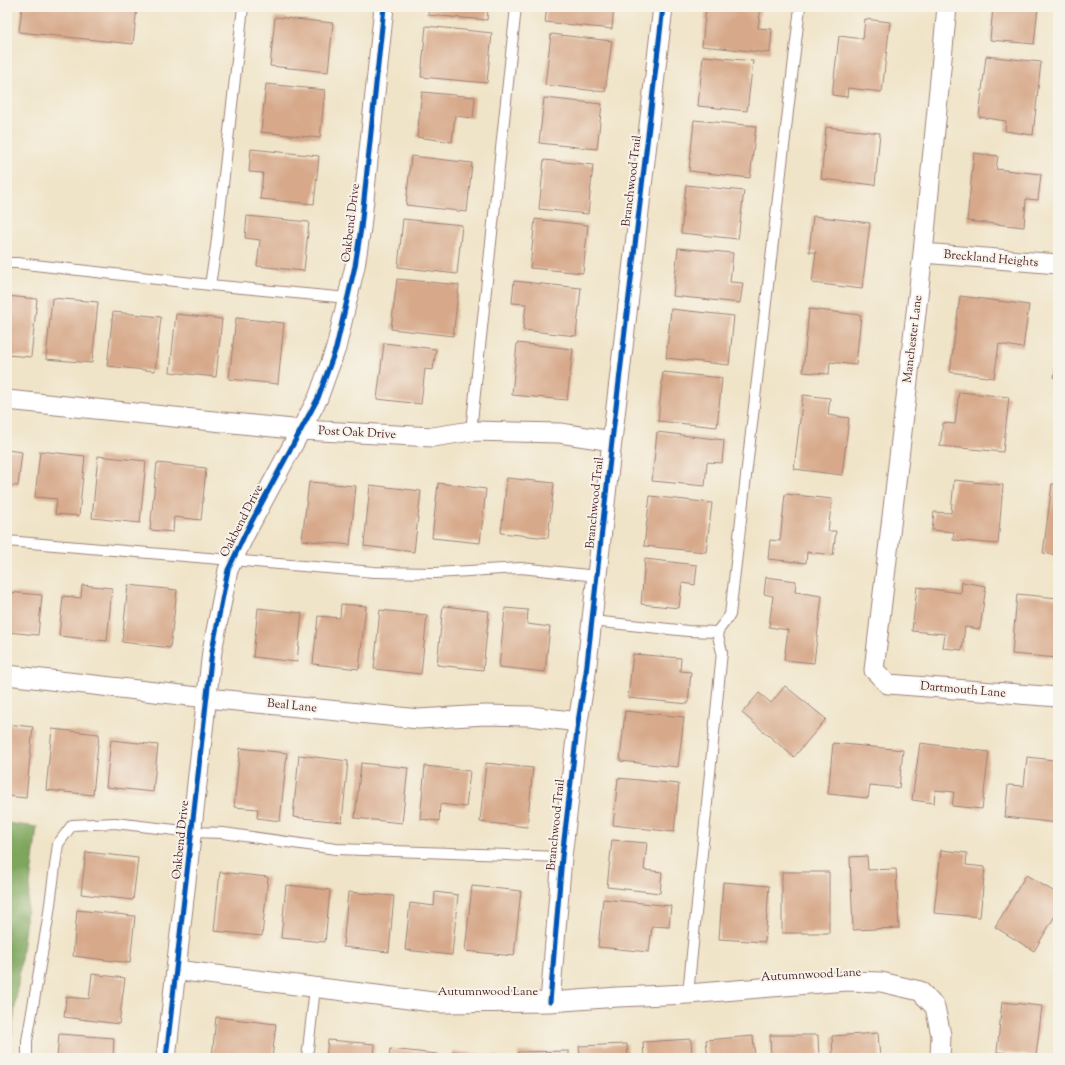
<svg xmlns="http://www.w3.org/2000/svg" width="1065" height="1065" viewBox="0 0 1065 1065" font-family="'Sorts Mill Goudy',serif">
	<rect width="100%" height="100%" fill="#f7f3e8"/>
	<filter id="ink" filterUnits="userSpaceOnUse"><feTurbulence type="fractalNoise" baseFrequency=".025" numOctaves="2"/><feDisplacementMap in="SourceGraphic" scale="8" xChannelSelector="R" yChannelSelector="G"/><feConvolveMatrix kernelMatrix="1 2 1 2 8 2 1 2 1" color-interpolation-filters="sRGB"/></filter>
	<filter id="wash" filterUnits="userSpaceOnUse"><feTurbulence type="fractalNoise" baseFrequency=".012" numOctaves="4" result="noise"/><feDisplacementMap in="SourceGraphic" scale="16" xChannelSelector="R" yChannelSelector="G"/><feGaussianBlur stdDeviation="0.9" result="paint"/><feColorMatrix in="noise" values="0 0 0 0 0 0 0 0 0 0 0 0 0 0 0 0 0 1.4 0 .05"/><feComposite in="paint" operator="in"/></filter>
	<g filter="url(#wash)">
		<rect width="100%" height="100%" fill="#f0e4c8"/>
		<!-- forest -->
		<path fill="#7ea65d" stroke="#646244" d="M 7,823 L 37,827 L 9,1058 L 7,1058 Z"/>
		<g id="blocks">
			<!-- building -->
			<path fill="#d7a98a" d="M 22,7 L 137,7 L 133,44 L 19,32 Z
				M 429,7 L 488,7 L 487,20 L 428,15 Z
				M 547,7 L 614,7 L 612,29 L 545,22 Z
				M 706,7 L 761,7 L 758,28 L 772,29 L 770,53 L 702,46 Z
				M 993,7 L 1038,7 L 1034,44 L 990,40 Z
				M 275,17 L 333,23 L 328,72 L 270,66 Z
				M 865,19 L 890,22 L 882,92 L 848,88 L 847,97 L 832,95 L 839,36 L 863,39 Z
				M 426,26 L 492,33 L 487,83 L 421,77 Z
				M 551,34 L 612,41 L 605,92 L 545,85 Z
				M 703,56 L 753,61 L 747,111 L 698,106 Z
				M 986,56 L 1041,62 L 1033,135 L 1005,131 L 1006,121 L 979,117 Z
				M 266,84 L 325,90 L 320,138 L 261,132 Z
				M 422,92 L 475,97 L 473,118 L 455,116 L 452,142 L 417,137 Z
				M 544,98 L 602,104 L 597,149 L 539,143 Z
				M 694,120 L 756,126 L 750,178 L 689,171 Z
				M 826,127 L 880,133 L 875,185 L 821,179 Z
				M 251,149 L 319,156 L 314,204 L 260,199 L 263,173 L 249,172 Z
				M 974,153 L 998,156 L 996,169 L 1041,174 L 1038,200 L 1026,199 L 1024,227 L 967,221 Z
				M 411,156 L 472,163 L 467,212 L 406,205 Z
				M 544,160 L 593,165 L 588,214 L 539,209 Z
				M 686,185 L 744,191 L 738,239 L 681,233 Z
				M 247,216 L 309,222 L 304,271 L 257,266 L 260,240 L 245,238 Z
				M 813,216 L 870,223 L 862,289 L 812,283 L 816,252 L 809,252 Z
				M 403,219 L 462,225 L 457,274 L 398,267 Z
				M 535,219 L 588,225 L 583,273 L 530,268 Z
				M 678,248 L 733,253 L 730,282 L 743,283 L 740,303 L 673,296 Z
				M 397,279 L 459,285 L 453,336 L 391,329 Z
				M 514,281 L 581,288 L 576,336 L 523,330 L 526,304 L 512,303 Z
				M 7,296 L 37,299 L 31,357 L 7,355 Z
				M 960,296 L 1029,305 L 1023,348 L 999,344 L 994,378 L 950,372 Z
				M 52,298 L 98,302 L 92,363 L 46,359 Z
				M 671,309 L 734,316 L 729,365 L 666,358 Z
				M 809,309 L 861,315 L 856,365 L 830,362 L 829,374 L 803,372 Z
				M 113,312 L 161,317 L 155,371 L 107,366 Z
				M 176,314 L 222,319 L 216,377 L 170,372 Z
				M 236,318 L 284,323 L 278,384 L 229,379 Z
				M 384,343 L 436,349 L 433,370 L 425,369 L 421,404 L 377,399 Z
				M 517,343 L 573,349 L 567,400 L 512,395 Z
				M 1057,353 L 1058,353 L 1058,379 L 1054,378 Z
				M 663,372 L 722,378 L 717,427 L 658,421 Z
				M 959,392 L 1009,397 L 1003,452 L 940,446 L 943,423 L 955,424 Z
				M 803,395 L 830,398 L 828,415 L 849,418 L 842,475 L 794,469 Z
				M 657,432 L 724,440 L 722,463 L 707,462 L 705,486 L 652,481 Z
				M 7,450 L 22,452 L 18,486 L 7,485 Z
				M 40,451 L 85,456 L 79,516 L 55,514 L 57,499 L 35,497 Z
				M 98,456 L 146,461 L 140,523 L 92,518 Z
				M 157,463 L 206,468 L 201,520 L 174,517 L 173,532 L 150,530 Z
				M 507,478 L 554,483 L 548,538 L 501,533 Z
				M 954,480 L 1003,485 L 998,544 L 953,540 L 954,532 L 932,530 L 934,512 L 951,513 Z
				M 309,482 L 356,486 L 350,545 L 302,540 Z
				M 438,483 L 486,489 L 480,543 L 432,538 Z
				M 1052,484 L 1058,484 L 1058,555 L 1043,553 Z
				M 370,485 L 421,491 L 414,552 L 364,546 Z
				M 785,494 L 832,499 L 828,531 L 836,531 L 833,555 L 807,552 L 806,563 L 768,559 L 770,540 L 780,541 Z
				M 650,496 L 712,503 L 706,552 L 644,546 Z
				M 645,559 L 697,565 L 695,585 L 682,583 L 679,608 L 641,604 Z
				M 766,577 L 796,581 L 795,592 L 822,596 L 814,663 L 784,660 L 788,630 L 769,627 L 773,596 L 764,594 Z
				M 962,582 L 986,586 L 980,629 L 965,627 L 962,650 L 943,648 L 945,634 L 912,631 L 917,587 L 961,593 Z
				M 82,585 L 112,588 L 107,641 L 59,636 L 63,596 L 81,598 Z
				M 128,585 L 177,590 L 170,648 L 122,642 Z
				M 7,592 L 42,595 L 38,635 L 7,632 Z
				M 1017,594 L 1058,598 L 1058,658 L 1012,654 Z
				M 341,604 L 366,606 L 359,669 L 313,664 L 318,616 L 340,618 Z
				M 443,606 L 489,611 L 483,670 L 437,665 Z
				M 258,608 L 302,613 L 297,662 L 253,657 Z
				M 505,608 L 528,610 L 527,624 L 550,627 L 545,672 L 499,667 Z
				M 380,610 L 427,615 L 421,674 L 374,669 Z
				M 633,654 L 681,658 L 680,671 L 691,672 L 688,704 L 628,698 Z
				M 785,686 L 826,719 L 794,757 L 742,713 L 759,693 L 771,703 Z
				M 625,711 L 684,717 L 678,767 L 620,761 Z
				M 7,724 L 33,727 L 26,798 L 7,796 Z
				M 52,729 L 99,734 L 93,795 L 46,790 Z
				M 111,740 L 158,745 L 153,792 L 106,787 Z
				M 833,743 L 903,750 L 899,788 L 870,785 L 868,798 L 828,794 Z
				M 920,743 L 989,752 L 982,809 L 952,806 L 954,792 L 935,790 L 934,803 L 912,800 Z
				M 240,748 L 287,753 L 280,821 L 257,818 L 258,809 L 234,807 Z
				M 299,755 L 348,761 L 342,822 L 293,817 Z
				M 1027,757 L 1054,760 L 1053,770 L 1058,771 L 1058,823 L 1005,817 L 1008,785 L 1024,786 Z
				M 361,763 L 408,768 L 402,823 L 355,818 Z
				M 486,763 L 533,768 L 527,827 L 480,822 Z
				M 425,766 L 470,771 L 466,807 L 440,804 L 439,821 L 420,819 Z
				M 618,778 L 679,784 L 674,832 L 613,825 Z
				M 612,840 L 647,843 L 644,870 L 662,872 L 660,893 L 607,887 Z
				M 941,850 L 967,853 L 966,865 L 985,867 L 980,917 L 934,913 Z
				M 86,852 L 138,858 L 133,900 L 81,894 Z
				M 867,856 L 868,870 L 896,869 L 899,928 L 853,930 L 850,857 Z
				M 220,872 L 268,877 L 262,936 L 214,931 Z
				M 782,872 L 829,872 L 829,933 L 782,933 Z
				M 1026,875 L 1058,894 L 1058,911 L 1034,951 L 995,927 Z
				M 723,882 L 769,886 L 765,942 L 719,939 Z
				M 286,885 L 330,890 L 325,942 L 281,938 Z
				M 472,886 L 521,891 L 514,956 L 465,951 Z
				M 348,892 L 394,896 L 389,952 L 343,947 Z
				M 435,892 L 458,895 L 452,955 L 405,950 L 410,903 L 434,906 Z
				M 603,899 L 671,906 L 669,927 L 652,926 L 649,952 L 598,947 Z
				M 77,910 L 135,916 L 130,963 L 73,956 Z
				M 92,974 L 125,978 L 119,1024 L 64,1017 L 66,997 L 89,999 Z
				M 1002,1002 L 1042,1006 L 1036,1056 L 997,1052 Z
				M 216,1017 L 276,1024 L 272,1058 L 212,1058 Z
				M 878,1033 L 880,1058 L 833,1058 L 832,1036 Z
				M 59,1034 L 114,1038 L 113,1058 L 57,1058 Z
				M 770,1035 L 818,1035 L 819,1058 L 771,1058 Z
				M 753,1036 L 755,1058 L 708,1058 L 706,1040 Z
				M 691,1039 L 692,1058 L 644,1058 L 643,1042 Z
				M 328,1040 L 375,1044 L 374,1058 L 326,1058 Z
				M 627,1044 L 628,1058 L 580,1058 L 579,1046 Z
				M 390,1049 L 437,1054 L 436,1058 L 389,1058 Z
				M 453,1051 L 498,1056 L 498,1058 L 452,1058 Z
				M 569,1051 L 569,1058 L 518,1058 L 518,1052 Z"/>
		</g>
	</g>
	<g filter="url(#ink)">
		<use href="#blocks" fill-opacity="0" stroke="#9d827a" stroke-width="1"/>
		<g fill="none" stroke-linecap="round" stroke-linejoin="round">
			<!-- service casing -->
			<g stroke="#9d827a" stroke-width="12">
				<path id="service" d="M 7,263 L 17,263 L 210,285 L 348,298
					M 210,285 L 216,247 L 243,7
					M 471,431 L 516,7
					M 7,541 L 374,572 L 435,573 L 521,568 L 597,576
					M 592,621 L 688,631 L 717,632 L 730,615 L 800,7
					M 688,994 L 722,652 L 717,632
					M 27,1058 L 27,1041 L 48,919 L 58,844 L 72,825 L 115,823 L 192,832 L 223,833 L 336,849 L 562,857
					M 307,1058 L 315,988"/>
			</g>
			<!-- minor casing -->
			<g stroke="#9d827a" stroke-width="21">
				<path id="minor" d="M 947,7 L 923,253 L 874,670 L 888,684 L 1058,697
					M 923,253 L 1058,264
					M 7,400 L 302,430 L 433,437 L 471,431 L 560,433 L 612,441
					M 7,675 L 207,698 L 419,719 L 485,715 L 530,716 L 578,722
					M 176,970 L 441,1003 L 550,1002 L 618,997 L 688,994 L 846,981 L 881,982 L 920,991 L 935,1007 L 941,1035 L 940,1058
					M 550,1002 L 562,857 L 578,722 L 586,673 L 612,441 L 663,7
					M 166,1058 L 212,651 L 228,570 L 245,534 L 318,398 L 336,348 L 355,266 L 361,228 L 384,7"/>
			</g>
			<!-- service -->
			<use href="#service" stroke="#fff" stroke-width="10"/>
			<!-- minor -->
			<use href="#minor" stroke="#fff" stroke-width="19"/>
			<!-- cycleway casing -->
			<g stroke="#f7f3e8" stroke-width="8">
				<path id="cycleway" d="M 550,1002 L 562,857 L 578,722 L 586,673 L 612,441 L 663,7
					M 166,1058 L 212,651 L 228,570 L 245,534 L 318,398 L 336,348 L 355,266 L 361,228 L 384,7"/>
			</g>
			<!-- cycleway -->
			<use href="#cycleway" stroke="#0057b8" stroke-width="5"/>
		</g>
	</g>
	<g text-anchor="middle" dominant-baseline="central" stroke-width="4" stroke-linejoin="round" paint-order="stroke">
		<!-- street labels -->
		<g font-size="12" fill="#4a1f2b" stroke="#f7f3e8">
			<text transform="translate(632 181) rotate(-83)">Branchwood Trail</text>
			<text transform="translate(351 223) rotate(-83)">Oakbend Drive</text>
			<text transform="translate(991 259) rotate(5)">Breckland Heights</text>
			<text transform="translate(913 339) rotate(-83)">Manchester Lane</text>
			<text transform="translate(357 433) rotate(3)">Post Oak Drive</text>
			<text transform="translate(595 503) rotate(-84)">Branchwood Trail</text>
			<text transform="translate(242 521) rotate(-63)">Oakbend Drive</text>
			<text transform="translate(963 690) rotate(5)">Dartmouth Lane</text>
			<text transform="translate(292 706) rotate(6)">Beal Lane</text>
			<text transform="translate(556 825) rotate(-84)">Branchwood Trail</text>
			<text transform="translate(181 840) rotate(-84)">Oakbend Drive</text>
			<text transform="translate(811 975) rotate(-3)">Autumnwood Lane</text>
			<text x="488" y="992">Autumnwood Lane</text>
		</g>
	</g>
	<!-- margin -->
	<rect width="1065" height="1065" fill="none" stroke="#f7f3e8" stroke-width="24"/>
</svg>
